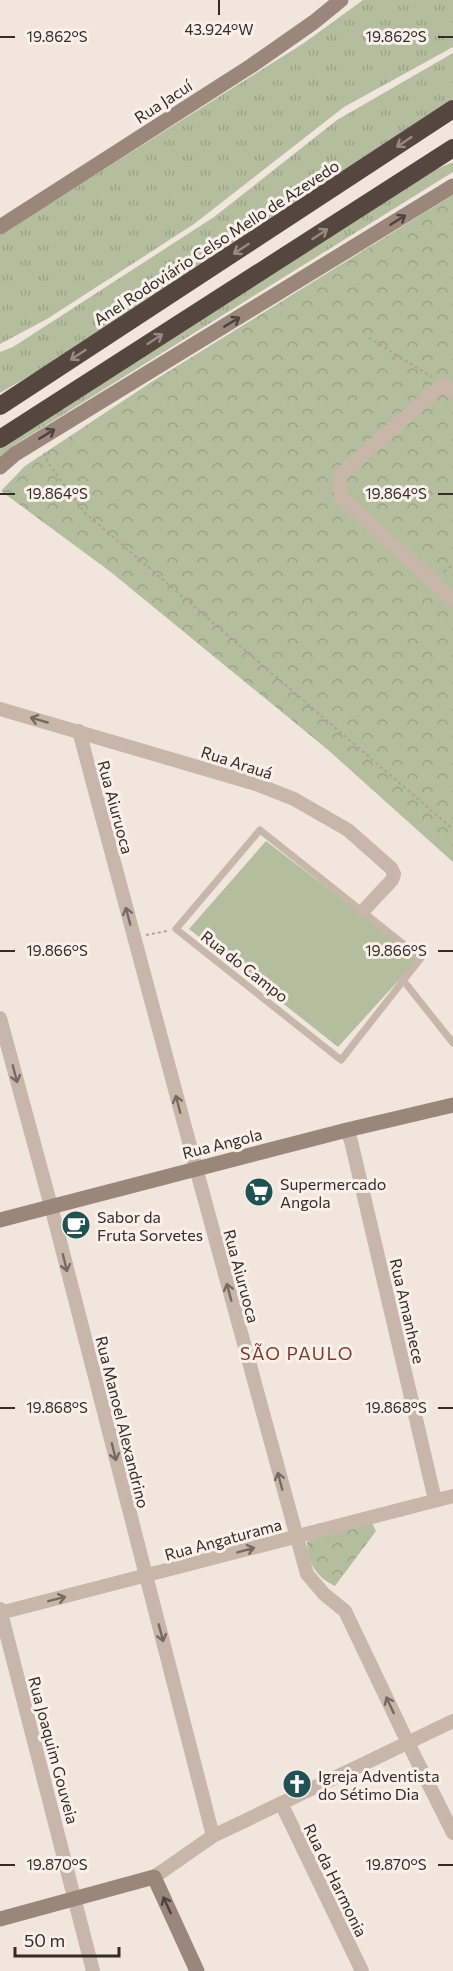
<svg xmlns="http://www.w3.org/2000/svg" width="453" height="1971" viewBox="0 0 453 1971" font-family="Commissioner,sans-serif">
	<defs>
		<pattern id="grass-tufts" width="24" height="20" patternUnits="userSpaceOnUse" patternTransform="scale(1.5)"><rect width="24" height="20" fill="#b4be9e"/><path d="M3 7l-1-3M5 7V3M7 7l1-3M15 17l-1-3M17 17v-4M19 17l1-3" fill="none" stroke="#9ba388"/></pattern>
		<pattern id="park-crowns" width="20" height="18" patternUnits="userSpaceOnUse" patternTransform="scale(1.5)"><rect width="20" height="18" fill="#b4be9e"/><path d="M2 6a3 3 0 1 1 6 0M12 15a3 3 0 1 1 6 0" fill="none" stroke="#9ba388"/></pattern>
	</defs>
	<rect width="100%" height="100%" fill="#f0e6dd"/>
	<!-- grass -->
	<path fill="url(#grass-tufts)" d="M 363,0 L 453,0 L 453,47 L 344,107 L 194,224 L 47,319 L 0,344 L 0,235 L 304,43 Z
		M 453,53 L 453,99 L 256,227 L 57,360 L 0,393 L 0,352 L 13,347 L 214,217 L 337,120 Z
		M 453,162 L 453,172 L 16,444 L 0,458 L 0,448 L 5,441 L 423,175 Z"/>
	<!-- park -->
	<path fill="url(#park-crowns)" d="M 453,195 L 453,862 L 327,749 L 112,573 L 1,491 L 25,466 L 153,381 Z
		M 372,1523 L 376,1531 L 335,1586 C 316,1577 307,1562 307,1541 Z"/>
	<!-- pitch -->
	<path fill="#b4be9e" d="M 266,841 L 419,958 L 338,1047 L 189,929 Z"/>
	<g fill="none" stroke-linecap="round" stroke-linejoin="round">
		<!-- path -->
		<path stroke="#b3a094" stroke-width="2" stroke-dasharray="3 3" stroke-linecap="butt" d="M 369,338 L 432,377
			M 44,453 L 49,464 L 84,512 L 453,829
			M 444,572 L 453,564
			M 146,935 L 167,931"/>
		<!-- lane -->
		<path stroke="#c7b6a9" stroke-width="7" d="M 260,830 L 421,958 L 341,1060 L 176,929 Z
			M 403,980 L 453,1043"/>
		<!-- street -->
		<path stroke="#c7b6a9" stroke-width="14" d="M 453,393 L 443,384 L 339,476 L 341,497 L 453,600
			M 0,709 L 256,784 L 294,799 L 348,830 L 391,868 L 394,874 L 392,880 L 363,911
			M 79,731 L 196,1168 L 307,1574 L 324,1594 L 345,1611 L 408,1743 L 453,1833
			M 0,1018 L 51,1206 L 213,1836
			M 347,1130 L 351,1141 L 435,1500
			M 0,1609 L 93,1971
			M 0,1613 L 453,1496
			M 281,1803 L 362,1971
			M 154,1877 L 213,1836 L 453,1721"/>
		<!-- secondary -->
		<path stroke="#9a867b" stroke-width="15" d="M 0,227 L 251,66 L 314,22 L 341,0
			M 0,467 L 15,454 L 453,186
			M 0,1220 L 347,1130 L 453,1105
			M 0,1919 L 154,1877 L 197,1971"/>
		<!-- highway -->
		<path stroke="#554640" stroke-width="18" d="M 0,406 L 453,109
			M 0,439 L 453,148"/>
	</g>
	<!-- one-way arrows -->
	<defs><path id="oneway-shaft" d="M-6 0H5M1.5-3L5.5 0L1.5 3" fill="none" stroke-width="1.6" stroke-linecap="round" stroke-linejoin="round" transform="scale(1.5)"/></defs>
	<g stroke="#968a84">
		<use href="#oneway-shaft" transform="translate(404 142) rotate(146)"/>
		<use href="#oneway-shaft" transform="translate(320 234) rotate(-33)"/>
		<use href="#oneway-shaft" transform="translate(241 249) rotate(147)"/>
		<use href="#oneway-shaft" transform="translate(155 339) rotate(-33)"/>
		<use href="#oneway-shaft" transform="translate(78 355) rotate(147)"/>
	</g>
	<g stroke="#4e423e">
		<use href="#oneway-shaft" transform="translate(398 220) rotate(-32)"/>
		<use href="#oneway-shaft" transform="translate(232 322) rotate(-31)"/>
		<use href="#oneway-shaft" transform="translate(47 434) rotate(-31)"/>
		<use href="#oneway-shaft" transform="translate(167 1905) rotate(-115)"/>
	</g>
	<g stroke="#776a63">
		<use href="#oneway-shaft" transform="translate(39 720) rotate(-164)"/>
		<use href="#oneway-shaft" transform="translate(128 916) rotate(-105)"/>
		<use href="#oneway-shaft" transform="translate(15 1074) rotate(75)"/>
		<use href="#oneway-shaft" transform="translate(178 1104) rotate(-105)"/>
		<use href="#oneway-shaft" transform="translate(65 1263) rotate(76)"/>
		<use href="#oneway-shaft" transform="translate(229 1292) rotate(-105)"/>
		<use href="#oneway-shaft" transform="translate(114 1452) rotate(76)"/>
		<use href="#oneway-shaft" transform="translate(280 1481) rotate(-105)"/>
		<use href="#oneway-shaft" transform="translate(246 1550) rotate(-15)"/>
		<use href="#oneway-shaft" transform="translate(57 1599) rotate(-14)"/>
		<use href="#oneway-shaft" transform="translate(161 1633) rotate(75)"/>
		<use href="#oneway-shaft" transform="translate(390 1705) rotate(-115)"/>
	</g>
	<!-- ticks -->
	<path fill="none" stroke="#352c29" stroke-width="2" d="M 219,0 L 219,15M 0,37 L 15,37M 438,37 L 453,37M 0,494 L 15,494M 438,494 L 453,494M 0,951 L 15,951M 438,951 L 453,951M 0,1408 L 15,1408M 438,1408 L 453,1408M 0,1865 L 15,1865M 438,1865 L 453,1865"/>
	<!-- icons -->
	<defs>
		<g id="supermarket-disc" transform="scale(1.5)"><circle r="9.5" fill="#225153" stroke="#f8f0e9"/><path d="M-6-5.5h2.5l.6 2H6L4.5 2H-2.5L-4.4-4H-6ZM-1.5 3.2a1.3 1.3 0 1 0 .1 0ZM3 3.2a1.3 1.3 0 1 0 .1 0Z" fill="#fff"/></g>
		<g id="cafe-disc" transform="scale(1.5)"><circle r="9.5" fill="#225153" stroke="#f8f0e9"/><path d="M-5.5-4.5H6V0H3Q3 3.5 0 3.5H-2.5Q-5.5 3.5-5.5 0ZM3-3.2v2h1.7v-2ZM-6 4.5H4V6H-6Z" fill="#fff"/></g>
		<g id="church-disc" transform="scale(1.5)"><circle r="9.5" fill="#225153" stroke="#f8f0e9"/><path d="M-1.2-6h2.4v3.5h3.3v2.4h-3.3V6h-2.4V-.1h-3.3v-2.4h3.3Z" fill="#fff"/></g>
	</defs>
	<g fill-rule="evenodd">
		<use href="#supermarket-disc" x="259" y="1192"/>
		<use href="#cafe-disc" x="76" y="1225"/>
		<use href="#church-disc" x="297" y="1784"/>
	</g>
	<g text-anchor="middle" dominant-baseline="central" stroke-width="6" stroke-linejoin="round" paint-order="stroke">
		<!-- street labels -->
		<g font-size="16" fill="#352c29" stroke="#f8f0e9">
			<text transform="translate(163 101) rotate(-33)">Rua Jacuí</text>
			<text transform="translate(216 242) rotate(-33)">Anel Rodoviário Celso Mello de Azevedo</text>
			<text transform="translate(237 762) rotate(18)">Rua Arauá</text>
			<text transform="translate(116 807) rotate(75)">Rua Aiuruoca</text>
			<text transform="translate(245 966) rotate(38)">Rua do Campo</text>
			<text transform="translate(222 1143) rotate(-14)">Rua Angola</text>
			<text transform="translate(242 1276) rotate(75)">Rua Aiuruoca</text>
			<text transform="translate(408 1311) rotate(77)">Rua Amanhece</text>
			<text transform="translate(123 1422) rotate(76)">Rua Manoel Alexandrino</text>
			<text transform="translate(223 1539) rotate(-15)">Rua Angaturama</text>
			<text transform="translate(54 1750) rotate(75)">Rua Joaquim Gouveia</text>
			<text transform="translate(336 1880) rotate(64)">Rua da Harmonia</text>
		</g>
		<!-- poi labels -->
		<g font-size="16" fill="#352c29" stroke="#f8f0e9" text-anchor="start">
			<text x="280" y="1183">Supermercado<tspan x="280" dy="18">Angola</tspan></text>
			<text x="97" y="1216">Sabor da<tspan x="97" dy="18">Fruta Sorvetes</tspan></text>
			<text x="318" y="1775">Igreja Adventista<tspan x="318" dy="18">do Sétimo Dia</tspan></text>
		</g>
		<!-- neighbourhood labels -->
		<g font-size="18" letter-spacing="1.5" fill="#7d3a29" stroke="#f8f0e9">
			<text x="297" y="1353">SÃO PAULO</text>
		</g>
	</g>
	<g font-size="15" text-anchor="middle" fill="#352c29" stroke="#f8f0e9" stroke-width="6" stroke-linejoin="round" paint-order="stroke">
		<text x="219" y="35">43.924°W</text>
		<text x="57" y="42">19.862°S</text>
		<text x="396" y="42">19.862°S</text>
		<text x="57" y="499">19.864°S</text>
		<text x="396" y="499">19.864°S</text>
		<text x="57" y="956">19.866°S</text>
		<text x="396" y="956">19.866°S</text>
		<text x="57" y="1413">19.868°S</text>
		<text x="396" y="1413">19.868°S</text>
		<text x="57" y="1870">19.870°S</text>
		<text x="396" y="1870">19.870°S</text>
	</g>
	<!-- scale -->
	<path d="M15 1947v9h104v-9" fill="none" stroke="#352c29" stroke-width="3"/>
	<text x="24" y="1947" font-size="18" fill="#352c29" stroke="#f8f0e9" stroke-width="4.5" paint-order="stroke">50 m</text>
</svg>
